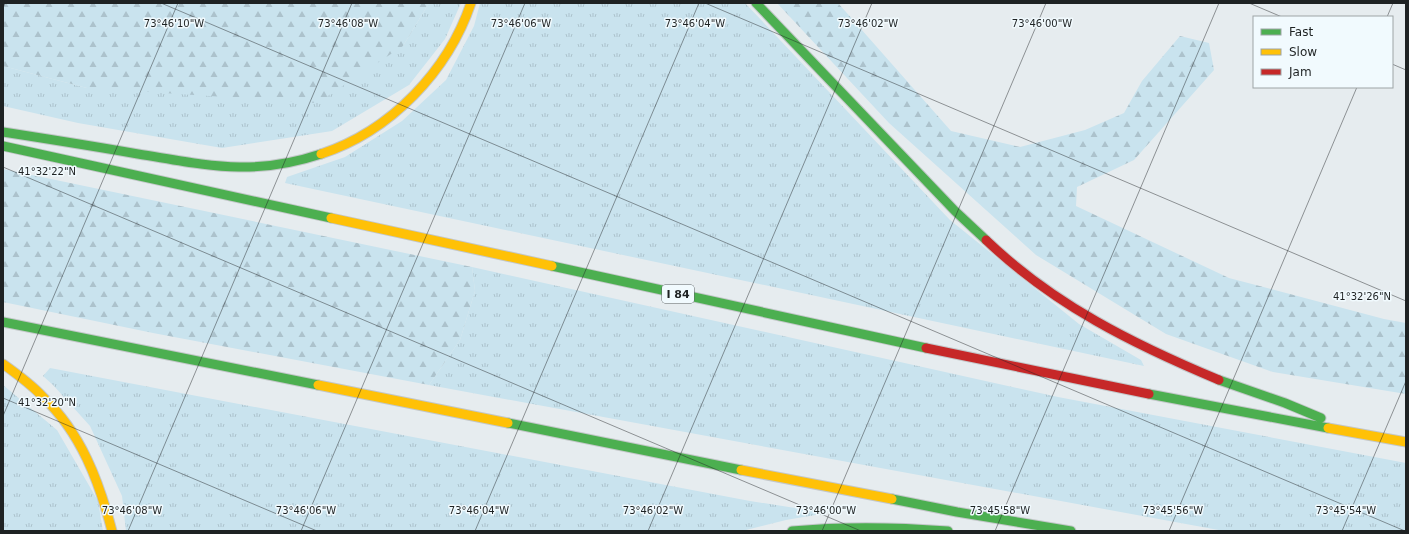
<svg xmlns="http://www.w3.org/2000/svg" width="1409" height="534" viewBox="0 0 1409 534" font-family="'DejaVu Sans',sans-serif">
	<defs>
		<pattern id="grass-tufts" width="24" height="20" patternUnits="userSpaceOnUse"><rect width="24" height="20" fill="#c9e3ee"/><path d="M3 7l-1-3M5 7V3M7 7l1-3M15 17l-1-3M17 17v-4M19 17l1-3" fill="none" stroke="#acc2cc"/></pattern>
		<pattern id="forest-firs" width="22" height="20" patternUnits="userSpaceOnUse"><rect width="22" height="20" fill="#c9e3ee"/><path d="M5 1l3.5 6h-7zM16 11l3.5 6h-7z" fill="#acc2cc"/></pattern>
	</defs>
	<rect width="100%" height="100%" fill="#e6ecef"/>
	<!-- grass -->
	<path fill="url(#grass-tufts)" d="M 429,3 L 461,3 L 445,39 L 409,85 L 332,131 L 222,148 L 78,123 L 3,106 L 3,66 L 87,88 L 403,46 Z
		M 480,3 L 745,3 L 950,220 L 1079,324 L 1141,360 L 1144,366 L 285,183 L 287,177 L 345,157 L 402,121 L 446,80 L 474,26 Z
		M 472,267 L 1058,397 L 1406,463 L 1406,531 L 1224,531 L 429,385 L 460,340 L 475,291 Z
		M 50,368 L 750,501 L 827,513 L 786,520 L 742,531 L 126,531 L 122,496 L 90,426 L 53,385 L 43,376 Z
		M 3,385 L 57,430 L 98,501 L 103,531 L 3,531 Z"/>
	<!-- forest -->
	<path fill="url(#forest-firs)" d="M 3,3 L 429,3 L 403,46 L 317,103 L 87,88 L 3,66 Z
		M 777,3 L 838,3 L 951,131 L 1020,147 L 1085,130 L 1124,113 L 1142,81 L 1180,36 L 1209,43 L 1214,70 L 1134,160 L 1077,187 L 1076,206 L 1229,278 L 1384,319 L 1406,323 L 1406,394 L 1273,372 L 1166,334 L 1036,255 L 889,123 Z
		M 3,169 L 472,267 L 475,291 L 460,340 L 429,385 L 153,333 L 3,302 Z"/>
	<g fill="none" stroke-linecap="round" stroke-linejoin="round">
		<!-- fast casing -->
		<g stroke="#c3c7c9" stroke-width="11">
			<path id="fast" d="M 756,3 L 955,211 L 986,240
				M 3,132 C 48,139 93,146 138,154 C 207,165 252,177 321,154
				M 3,146 L 331,218
				M 552,266 L 926,348
				M 3,322 L 318,385
				M 1219,380 L 1285,403 L 1321,418
				M 1149,394 L 1328,428
				M 508,423 L 741,470
				M 892,499 L 957,512 L 1071,531
				M 792,531 C 844,526 896,527 948,531"/>
		</g>
		<!-- slow casing -->
		<g stroke="#c3c7c9" stroke-width="11">
			<path id="slow" d="M 321,154 C 391,131 448,71 471,3
				M 331,218 L 552,266
				M 3,364 C 17,374 31,384 43,397 C 81,433 99,481 112,531
				M 318,385 L 508,423
				M 1328,428 L 1406,442
				M 741,470 L 892,499"/>
		</g>
		<!-- jam casing -->
		<g stroke="#c3c7c9" stroke-width="11">
			<path id="jam" d="M 986,240 C 1054,305 1133,344 1219,380
				M 926,348 L 1149,394"/>
		</g>
		<!-- fast -->
		<use href="#fast" stroke="#4caf50" stroke-width="9"/>
		<!-- slow -->
		<use href="#slow" stroke="#ffc107" stroke-width="9"/>
		<!-- jam -->
		<use href="#jam" stroke="#c62828" stroke-width="9"/>
	</g>
	<!-- ticks -->
	<path fill="none" stroke="#1e2223" stroke-width="1" stroke-opacity="0.45" d="M 161,3 L 1405,531M 705,3 L 1406,301M 1249,3 L 1282,17M 3,8 L 5,3M 1387,17 L 1393,3M 1392,64 L 1406,70M 3,167 L 861,531M 3,398 L 317,531M 3,416 L 178,3M 128,531 L 352,3M 301,531 L 525,3M 475,531 L 699,3M 648,531 L 872,3M 822,531 L 1046,3M 995,531 L 1219,3M 1169,531 L 1357,87M 1342,531 L 1406,381"/>
	<g text-anchor="middle" dominant-baseline="central" stroke-width="3" stroke-linejoin="round" paint-order="stroke">
		<!-- shield labels -->
		<rect fill="#f1fafe" stroke="#5d6365" stroke-width="1" x="662" y="285" width="32" height="18" rx="3"/>
		<g font-size="11" font-weight="bold" fill="#1e2223">
			<text x="678" y="294">I 84</text>
		</g>
	</g>
	<g font-size="10" text-anchor="middle" fill="#1e2223" stroke="#f1fafe" stroke-width="3" stroke-linejoin="round" paint-order="stroke">
		<text x="174" y="27">73°46'10"W</text>
		<text x="348" y="27">73°46'08"W</text>
		<text x="521" y="27">73°46'06"W</text>
		<text x="695" y="27">73°46'04"W</text>
		<text x="868" y="27">73°46'02"W</text>
		<text x="1042" y="27">73°46'00"W</text>
		<text x="47" y="175">41°32'22"N</text>
		<text x="1362" y="300">41°32'26"N</text>
		<text x="47" y="406">41°32'20"N</text>
		<text x="132" y="514">73°46'08"W</text>
		<text x="306" y="514">73°46'06"W</text>
		<text x="479" y="514">73°46'04"W</text>
		<text x="653" y="514">73°46'02"W</text>
		<text x="826" y="514">73°46'00"W</text>
		<text x="1000" y="514">73°45'58"W</text>
		<text x="1173" y="514">73°45'56"W</text>
		<text x="1346" y="514">73°45'54"W</text>
	</g>
	<!-- border -->
	<rect width="1409" height="534" fill="none" stroke="#1e2223" stroke-width="8"/>
	<!-- legend -->
	<rect x="1253" y="16" width="140" height="72" fill="#f1fafe" stroke="#9da4a6"/>
	<rect x="1261" y="29" width="20" height="6" fill="#4caf50" stroke="#9da4a6"/>
	<text x="1289" y="36" font-size="12" fill="#1e2223">Fast</text>
	<rect x="1261" y="49" width="20" height="6" fill="#ffc107" stroke="#9da4a6"/>
	<text x="1289" y="56" font-size="12" fill="#1e2223">Slow</text>
	<rect x="1261" y="69" width="20" height="6" fill="#c62828" stroke="#9da4a6"/>
	<text x="1289" y="76" font-size="12" fill="#1e2223">Jam</text>
</svg>
